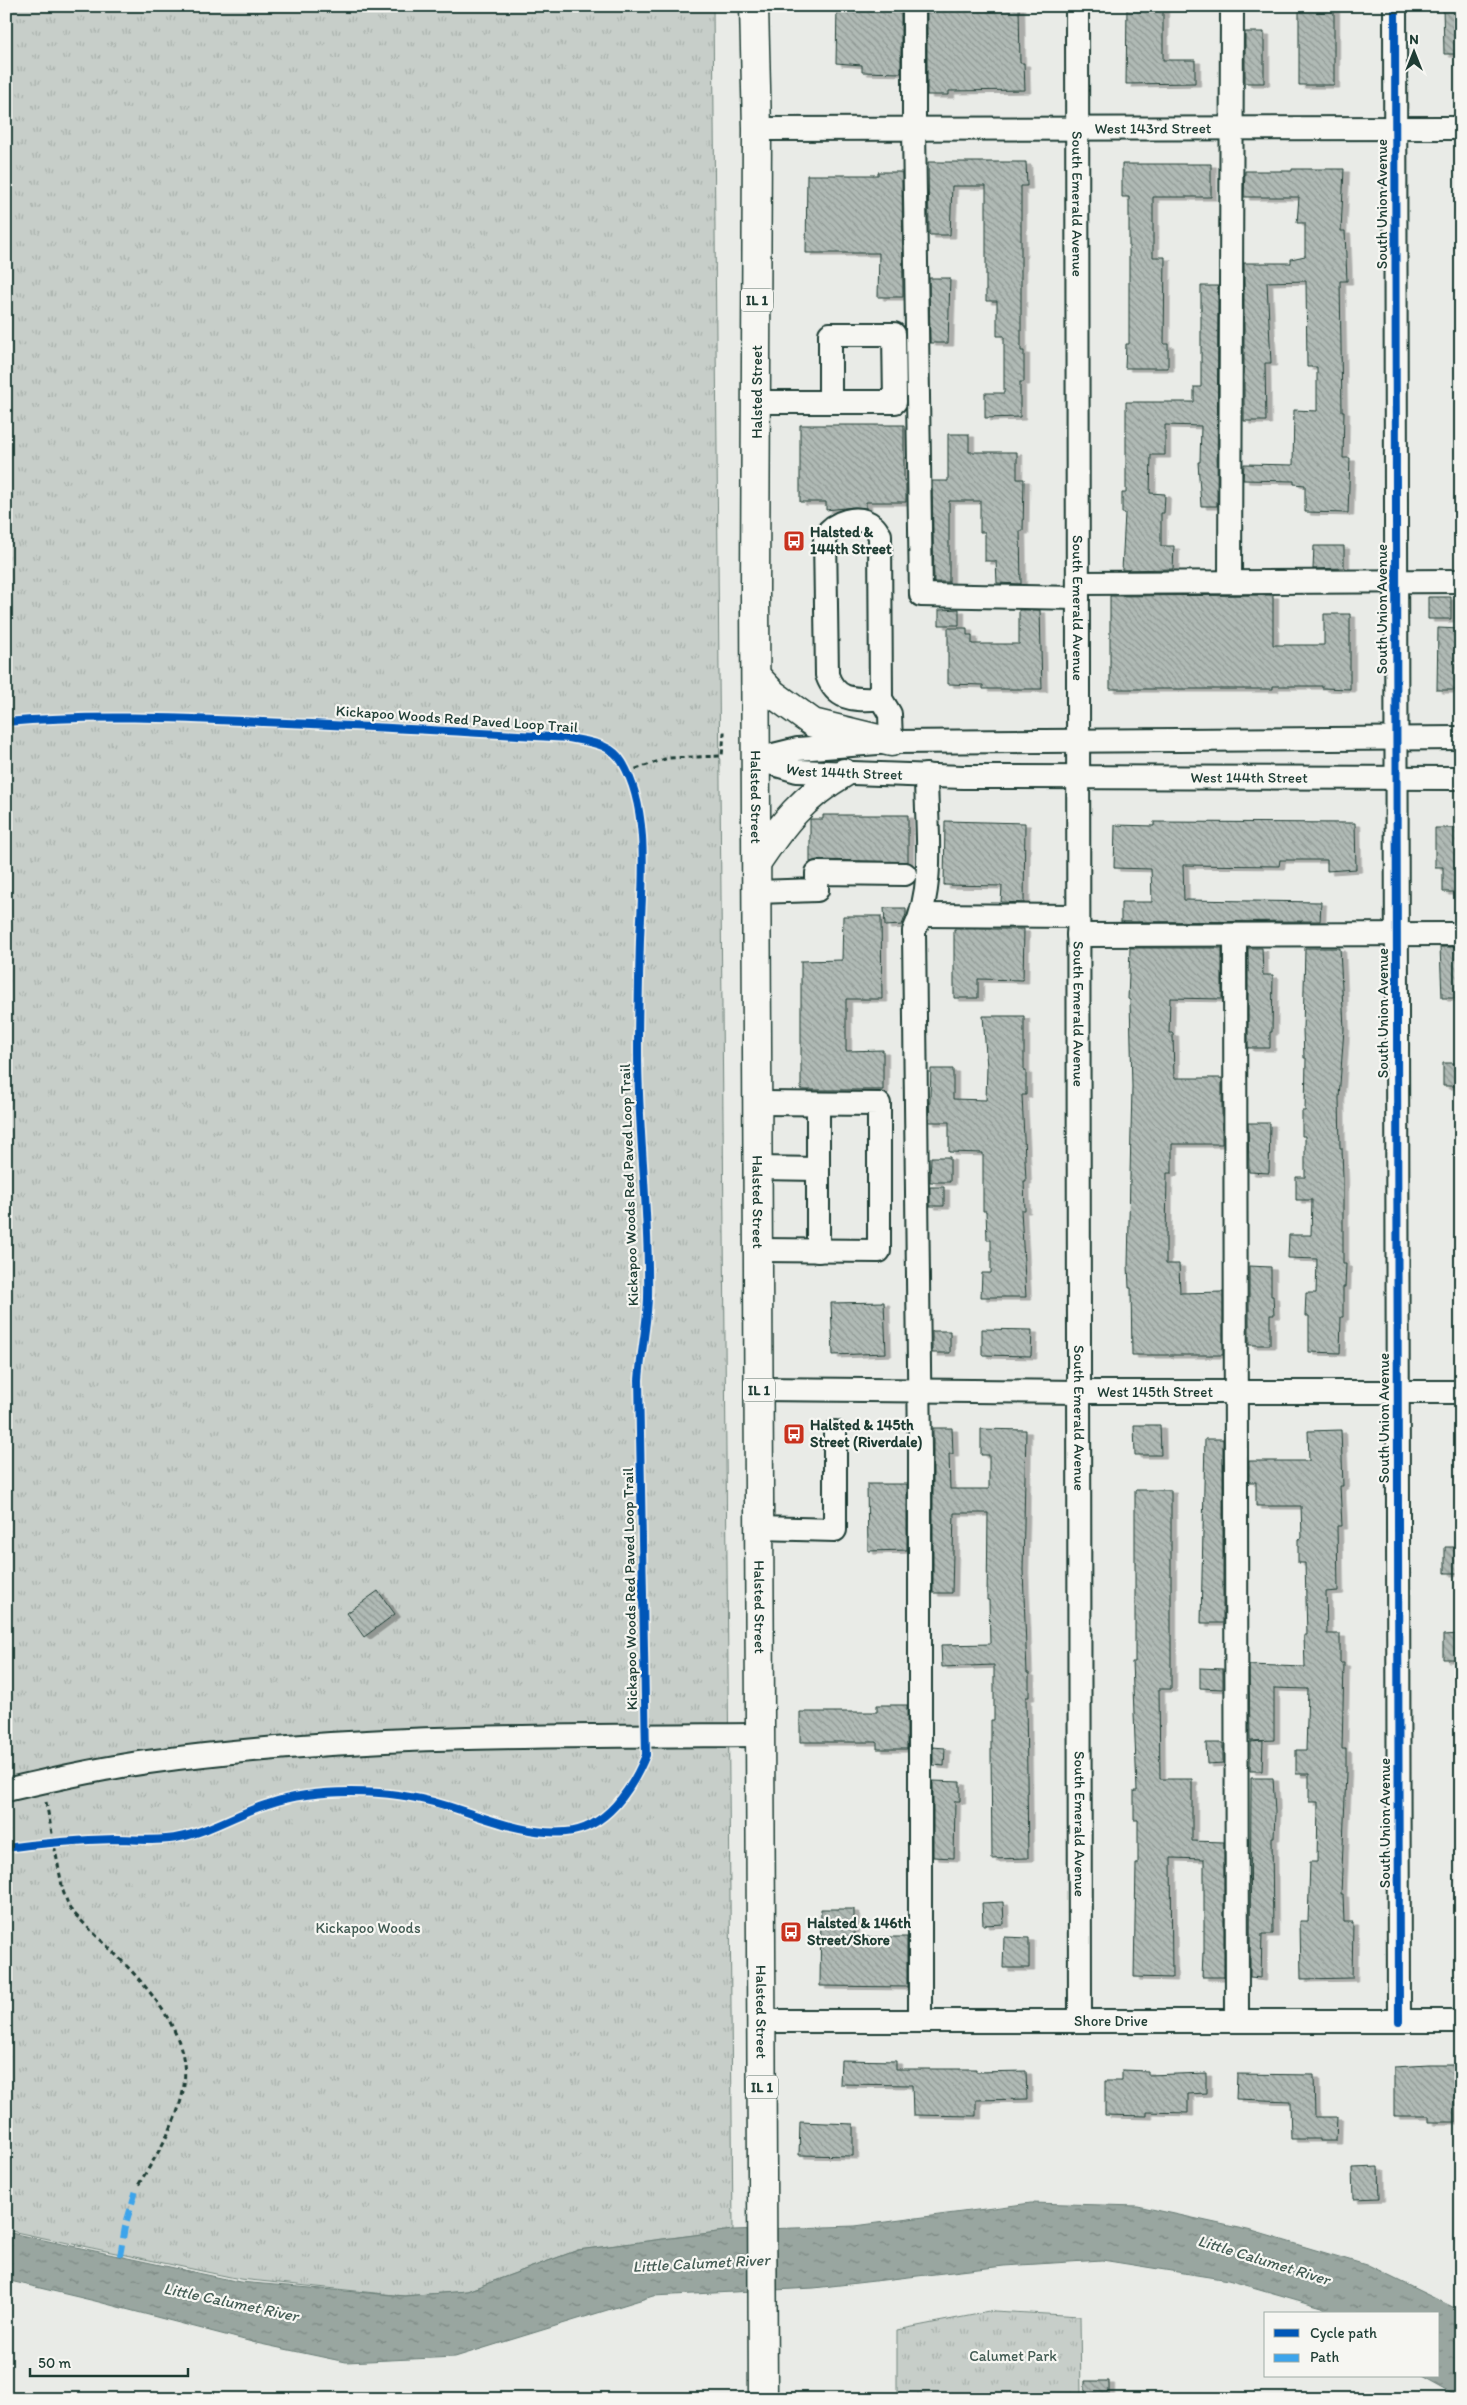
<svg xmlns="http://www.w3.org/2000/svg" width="1467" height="2405" viewBox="0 0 1467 2405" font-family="Itim,sans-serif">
	<defs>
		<pattern id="park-tufts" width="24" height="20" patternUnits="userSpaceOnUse" patternTransform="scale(1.25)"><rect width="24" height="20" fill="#c7cec9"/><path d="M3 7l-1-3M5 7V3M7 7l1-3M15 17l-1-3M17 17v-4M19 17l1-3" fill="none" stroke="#aab2ad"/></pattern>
		<pattern id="water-ripples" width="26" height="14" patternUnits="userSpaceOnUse" patternTransform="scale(1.25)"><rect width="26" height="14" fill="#99a6a0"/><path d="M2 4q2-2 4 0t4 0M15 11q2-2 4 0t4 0" fill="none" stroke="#7c8883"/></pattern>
		<pattern id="building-back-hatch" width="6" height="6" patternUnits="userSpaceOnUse" patternTransform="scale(1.25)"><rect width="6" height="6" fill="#b0bab5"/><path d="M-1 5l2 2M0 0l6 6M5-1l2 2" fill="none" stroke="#8f9894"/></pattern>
		<filter id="shadow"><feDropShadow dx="5.5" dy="3" stdDeviation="0" flood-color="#0004"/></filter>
	</defs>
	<rect width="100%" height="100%" fill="#e9ebe7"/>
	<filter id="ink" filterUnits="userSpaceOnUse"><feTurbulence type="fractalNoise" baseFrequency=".02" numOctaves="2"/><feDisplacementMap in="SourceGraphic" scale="10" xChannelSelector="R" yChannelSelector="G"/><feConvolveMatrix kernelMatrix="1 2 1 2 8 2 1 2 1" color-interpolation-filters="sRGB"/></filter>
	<g filter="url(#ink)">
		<!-- park -->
		<path fill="url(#park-tufts)" stroke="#73867e" d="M 6,6 L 713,6 L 733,2230 L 578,2250 L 467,2291 L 404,2296 L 240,2279 L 6,2230 Z
			M 994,2311 L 1080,2316 L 1081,2399 L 897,2399 L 897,2330 Z"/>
		<!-- water -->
		<path fill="url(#water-ripples)" stroke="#687c75" d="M 1031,2203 L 1138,2206 L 1252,2231 L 1366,2265 L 1461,2311 L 1461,2399 L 1419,2376 L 1438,2376 L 1438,2314 L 1332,2314 L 1322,2307 L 1228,2280 L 1102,2260 L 1004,2266 L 814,2288 L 653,2296 L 455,2357 L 346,2362 L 256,2343 L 95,2301 L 6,2280 L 6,2232 L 240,2282 L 404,2296 L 467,2291 L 578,2250 L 733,2230 L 855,2226 Z"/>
		<!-- building -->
		<path fill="url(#building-back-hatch)" stroke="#1f3d34" filter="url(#shadow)" d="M 837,6 L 901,6 L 901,73 L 862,72 L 862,65 L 836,63 Z
			M 927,6 L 1019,6 L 1020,63 L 1024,63 L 1025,90 L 949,91 L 949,95 L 927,95 Z
			M 1127,6 L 1163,6 L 1163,60 L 1195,60 L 1195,83 L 1126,84 Z
			M 1299,6 L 1334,6 L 1334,85 L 1299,85 Z
			M 1443,6 L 1461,6 L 1461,54 L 1444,54 Z
			M 1245,32 L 1264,32 L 1264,83 L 1245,83 Z
			M 928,162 L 1026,162 L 1027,186 L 1021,186 L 1021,351 L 1024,351 L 1024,382 L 1020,382 L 1020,417 L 985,418 L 985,393 L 1004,393 L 1004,336 L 997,336 L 997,301 L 986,301 L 986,186 L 952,186 L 950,235 L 929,235 Z
			M 1122,164 L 1211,164 L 1211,197 L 1153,197 L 1153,257 L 1165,257 L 1164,344 L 1168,344 L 1168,368 L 1125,368 L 1126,344 L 1129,344 L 1129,197 L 1122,197 Z
			M 1292,169 L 1344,169 L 1341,231 L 1345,231 L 1347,281 L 1340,281 L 1342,411 L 1344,411 L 1343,458 L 1350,458 L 1348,513 L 1305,512 L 1305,485 L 1294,484 L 1294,481 L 1243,480 L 1244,464 L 1293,465 L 1294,410 L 1317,411 L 1317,367 L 1307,367 L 1306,281 L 1267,282 L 1271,363 L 1265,363 L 1266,421 L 1244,421 L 1244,263 L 1291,263 L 1291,259 L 1305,256 L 1305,223 L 1297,223 L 1299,197 L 1244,197 L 1245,171 L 1292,171 Z
			M 878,172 L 902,172 L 903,297 L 878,297 L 879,253 L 806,253 L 807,175 L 878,175 Z
			M 929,278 L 950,278 L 948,343 L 930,343 Z
			M 1201,286 L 1218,286 L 1217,506 L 1201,506 L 1198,462 L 1200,462 L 1201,426 L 1165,425 L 1165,455 L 1151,455 L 1150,493 L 1165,494 L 1164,513 L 1161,513 L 1161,546 L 1174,546 L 1173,569 L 1122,570 L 1125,513 L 1122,513 L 1122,493 L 1126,493 L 1126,402 L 1194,402 L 1194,387 L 1201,387 Z
			M 800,425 L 904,425 L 904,481 L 906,481 L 906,502 L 866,502 L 866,508 L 854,507 L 826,510 L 826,502 L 800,502 Z
			M 948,434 L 969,434 L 969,452 L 1017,452 L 1017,479 L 1024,479 L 1023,531 L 1020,531 L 1021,584 L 997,583 L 996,561 L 985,561 L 985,532 L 980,532 L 980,501 L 949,501 L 949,582 L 934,582 L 932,481 L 948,481 Z
			M 1314,546 L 1344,546 L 1344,568 L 1313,569 Z
			M 1273,595 L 1273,645 L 1324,645 L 1324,614 L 1350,614 L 1350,689 L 1322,688 L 1322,686 L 1273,686 L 1273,689 L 1110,689 L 1110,596 Z
			M 1428,597 L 1451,597 L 1451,619 L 1428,619 Z
			M 959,609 L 959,625 L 939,625 L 939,610 Z
			M 1019,610 L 1040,610 L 1042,689 L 983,689 L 983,685 L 948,684 L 948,628 L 967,628 L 967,635 L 972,635 L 972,644 L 1019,644 Z
			M 1438,628 L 1461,629 L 1461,690 L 1437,690 Z
			M 823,815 L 908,815 L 908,862 L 817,860 L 810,862 L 810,819 L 823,819 Z
			M 945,821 L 1025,823 L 1024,903 L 1001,902 L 1002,886 L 944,885 Z
			M 1154,822 L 1355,823 L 1356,869 L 1327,871 L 1327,860 L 1280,860 L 1279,866 L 1183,865 L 1184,900 L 1321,902 L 1320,921 L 1121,922 L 1121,902 L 1152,902 L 1151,869 L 1114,868 L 1115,825 L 1154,826 Z
			M 1435,828 L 1461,828 L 1461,892 L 1443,892 L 1443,867 L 1435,867 Z
			M 884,908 L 906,908 L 906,914 L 902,925 L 885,926 Z
			M 843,916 L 881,916 L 882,999 L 846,999 L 846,1051 L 883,1050 L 883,1090 L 801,1090 L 801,961 L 842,960 Z
			M 954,929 L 1024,929 L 1023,980 L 978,979 L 978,998 L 954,998 Z
			M 1440,947 L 1461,947 L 1461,998 L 1442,998 Z
			M 1130,948 L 1222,948 L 1222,999 L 1170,998 L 1169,1033 L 1173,1033 L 1174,1078 L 1222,1078 L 1222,1144 L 1172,1144 L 1172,1173 L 1167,1173 L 1166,1238 L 1166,1264 L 1179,1264 L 1180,1293 L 1223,1292 L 1223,1355 L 1132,1355 L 1131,1288 L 1129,1288 L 1128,1265 L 1132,1087 L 1130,1000 L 1128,999 Z
			M 1248,948 L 1262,948 L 1263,975 L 1273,975 L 1272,1032 L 1270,1032 L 1270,1048 L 1248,1048 Z
			M 1305,948 L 1340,948 L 1344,1029 L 1339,1098 L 1340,1148 L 1342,1148 L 1343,1178 L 1343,1264 L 1346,1264 L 1345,1287 L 1343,1287 L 1343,1317 L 1341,1317 L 1340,1353 L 1309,1352 L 1309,1316 L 1305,1316 L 1306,1293 L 1316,1293 L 1317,1259 L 1288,1258 L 1289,1235 L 1311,1235 L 1312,1200 L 1296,1200 L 1296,1177 L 1305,1177 L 1305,1136 L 1302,1136 L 1302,1111 L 1305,1111 L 1306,1058 L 1304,1058 L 1303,1030 Z
			M 983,1016 L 1024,1016 L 1024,1071 L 1026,1071 L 1026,1095 L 1022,1095 L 1026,1181 L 1024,1181 L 1025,1210 L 1021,1210 L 1026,1297 L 981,1297 L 982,1273 L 991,1273 L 991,1240 L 987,1240 L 986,1211 L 983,1211 L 983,1153 L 949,1152 L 949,1122 L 929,1122 L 931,1069 L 953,1069 L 953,1099 L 986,1100 L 987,1067 Z
			M 1443,1063 L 1461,1063 L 1461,1086 L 1443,1086 Z
			M 1248,1123 L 1270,1123 L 1269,1173 L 1249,1172 Z
			M 931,1157 L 950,1157 L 950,1182 L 930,1182 Z
			M 930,1187 L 944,1187 L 944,1206 L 930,1206 Z
			M 1249,1266 L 1271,1267 L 1271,1296 L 1273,1296 L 1274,1315 L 1270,1315 L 1270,1345 L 1249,1345 Z
			M 884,1302 L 886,1353 L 833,1355 L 831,1303 Z
			M 982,1329 L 1032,1330 L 1031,1356 L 982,1355 Z
			M 932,1331 L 950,1331 L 950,1353 L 932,1353 Z
			M 1134,1425 L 1160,1425 L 1161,1455 L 1135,1455 Z
			M 933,1428 L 952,1428 L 953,1454 L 949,1454 L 950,1489 L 989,1489 L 989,1455 L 981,1455 L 981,1429 L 1026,1430 L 1023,1570 L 1027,1673 L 1029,1673 L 1029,1697 L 1026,1697 L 1028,1858 L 992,1859 L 991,1748 L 991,1720 L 994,1720 L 994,1665 L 942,1667 L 941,1645 L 990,1644 L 989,1600 L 987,1600 L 988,1513 L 954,1513 L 952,1593 L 933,1593 Z
			M 1341,1430 L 1343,1486 L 1340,1486 L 1342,1526 L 1337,1526 L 1338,1591 L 1326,1592 L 1327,1634 L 1340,1634 L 1340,1663 L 1344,1663 L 1342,1749 L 1346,1749 L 1346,1773 L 1341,1894 L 1343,1894 L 1344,1922 L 1353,1922 L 1352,1978 L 1301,1979 L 1300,1921 L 1308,1921 L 1310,1862 L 1317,1862 L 1318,1802 L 1309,1802 L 1309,1774 L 1296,1774 L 1296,1750 L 1306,1750 L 1308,1689 L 1274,1688 L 1274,1740 L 1250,1741 L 1249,1665 L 1305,1667 L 1304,1635 L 1307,1635 L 1305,1563 L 1298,1563 L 1298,1539 L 1302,1538 L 1301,1506 L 1256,1506 L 1256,1482 L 1249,1482 L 1249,1461 L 1309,1461 L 1308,1431 Z
			M 1205,1439 L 1223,1439 L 1223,1623 L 1201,1623 Z
			M 867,1484 L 907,1484 L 907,1550 L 868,1551 Z
			M 1135,1490 L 1171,1490 L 1171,1689 L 1159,1689 L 1160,1779 L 1192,1779 L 1192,1841 L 1224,1842 L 1224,1977 L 1202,1977 L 1203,1953 L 1204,1953 L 1204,1859 L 1171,1858 L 1172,1978 L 1134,1977 L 1136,1864 L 1138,1864 L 1138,1820 L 1134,1820 L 1134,1791 L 1137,1791 L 1132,1662 L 1135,1662 Z
			M 1445,1547 L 1461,1547 L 1461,1573 L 1445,1573 Z
			M 378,1591 L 395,1614 L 364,1637 L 347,1613 Z
			M 1461,1634 L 1461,1659 L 1443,1659 L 1443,1635 Z
			M 1200,1668 L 1223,1669 L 1223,1689 L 1200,1688 Z
			M 877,1705 L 907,1705 L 907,1749 L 877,1749 L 877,1742 L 800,1742 L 800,1712 L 877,1712 Z
			M 1263,1741 L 1262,1771 L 1250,1771 L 1250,1742 Z
			M 1206,1743 L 1223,1743 L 1223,1763 L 1207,1764 Z
			M 933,1747 L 945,1748 L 944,1766 L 933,1765 Z
			M 1251,1778 L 1273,1778 L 1275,1812 L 1274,1837 L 1272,1837 L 1273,1934 L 1262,1934 L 1261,1978 L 1250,1977 Z
			M 933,1781 L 960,1782 L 960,1801 L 955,1801 L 954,1858 L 933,1857 Z
			M 1003,1902 L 1004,1924 L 983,1925 L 982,1903 Z
			M 821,1909 L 854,1909 L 854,1937 L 907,1937 L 907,1987 L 820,1986 Z
			M 1004,1937 L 1029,1938 L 1029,1968 L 1003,1968 Z
			M 841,2060 L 896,2061 L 896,2069 L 976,2069 L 976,2072 L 1026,2071 L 1027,2099 L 976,2100 L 976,2116 L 913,2115 L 912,2085 L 840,2084 Z
			M 1429,2065 L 1455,2065 L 1455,2122 L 1429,2122 L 1429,2116 L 1394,2116 L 1394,2067 Z
			M 1122,2070 L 1148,2071 L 1148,2075 L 1206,2073 L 1206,2093 L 1188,2094 L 1188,2113 L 1147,2112 L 1147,2116 L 1105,2115 L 1105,2081 L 1122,2081 Z
			M 1237,2074 L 1314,2075 L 1315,2117 L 1337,2117 L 1336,2141 L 1320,2141 L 1320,2139 L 1291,2139 L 1290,2101 L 1236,2099 Z
			M 800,2122 L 853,2124 L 853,2156 L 799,2155 Z
			M 1379,2167 L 1380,2198 L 1353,2199 L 1352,2168 Z
			M 1085,2381 L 1109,2381 L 1109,2399 L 1085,2399 Z"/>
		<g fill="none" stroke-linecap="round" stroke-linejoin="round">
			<!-- minor casing -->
			<g stroke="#1f3d34" stroke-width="26">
				<g id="minor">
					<path d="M 914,6 L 914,129 L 921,595 L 1078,598"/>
					<path id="s1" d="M 1077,6 L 1080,2021"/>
					<path d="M 1395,6 L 1399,2021"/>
					<path id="s2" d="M 757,129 L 1461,128"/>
					<path d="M 757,402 C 803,402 849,402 895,402 L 894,334 L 830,334 L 830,402"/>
					<path d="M 1230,582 L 1232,6"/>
					<path d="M 1078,583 L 1461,581"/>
					<path d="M 881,699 C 856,699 837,703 827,675 L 825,536 C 834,522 858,513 873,526 C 876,528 878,533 880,535 L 881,699 L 890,714 L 891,742"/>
					<path id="s3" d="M 756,759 L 797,771 L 963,777 L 1461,778"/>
					<path d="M 757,759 L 798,749 L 891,742 L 1461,738"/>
					<path d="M 757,892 L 817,890 L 817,873 L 905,874"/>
					<path d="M 921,915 L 1078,916"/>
					<path d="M 1078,935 L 1461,934"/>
					<path d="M 1235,935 L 1237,2021"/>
					<path d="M 758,1103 L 879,1104 L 879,1251 L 758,1250"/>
					<path d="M 818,1104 L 818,1251"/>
					<path d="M 758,1168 L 818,1169"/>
					<path id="s4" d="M 759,1389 L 1079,1392 L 1461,1392"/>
					<path d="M 759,1528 L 835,1530 L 835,1432"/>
					<path d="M 6,1790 C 53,1779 101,1768 148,1762 C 351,1734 556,1736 760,1735"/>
					<path id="s5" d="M 761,2021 L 1461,2021"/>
					<path d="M 920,2021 L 920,1452 L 914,931 C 936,886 926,825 926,775"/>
				</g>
			</g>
			<!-- major casing -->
			<g stroke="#1f3d34" stroke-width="31">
				<g id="major">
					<path id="s6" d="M 754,6 L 757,129 L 755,593 L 763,2399"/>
					<path d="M 756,676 L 773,694 L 813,723 L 891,742"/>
					<path d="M 757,862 C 783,823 803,797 844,773"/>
				</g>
			</g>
			<!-- path -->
			<path stroke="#1f3d34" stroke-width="3" stroke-dasharray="5 4" stroke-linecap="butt" d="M 627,772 L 668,758 L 722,756 L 724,733 L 728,733
				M 46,1802 L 63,1891 L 70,1909 C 114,1957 201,2020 182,2096 C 174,2129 155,2158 137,2187"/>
			<!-- minor -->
			<use href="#minor" stroke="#f6f6f2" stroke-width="22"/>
			<!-- major -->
			<use href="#major" stroke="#f6f6f2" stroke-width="28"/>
			<!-- quiet -->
			<path stroke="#3da4eb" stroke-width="6" stroke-dasharray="12 6" stroke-linecap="butt" d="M 120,2256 L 125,2227 L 137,2187"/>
			<!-- cycleway casing -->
			<g stroke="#f6f6f2" stroke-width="11">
				<path id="cycleway" d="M 1395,6 L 1399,2021
					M 6,722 C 92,714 177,718 263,722 C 365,726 467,732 569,738 C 588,742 611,743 622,762 C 651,810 642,886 640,940 C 639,977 638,1015 638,1053 C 638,1134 650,1216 648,1298 C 647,1325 641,1352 639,1380 L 646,1755 C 632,1789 606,1829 566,1832 C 525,1836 482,1816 444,1805 C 415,1796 381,1792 351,1792 C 324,1792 294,1795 268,1804 C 238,1813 211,1831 180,1837 C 160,1842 136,1839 116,1839 C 78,1840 43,1843 6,1848"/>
			</g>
			<!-- cycleway -->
			<use href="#cycleway" stroke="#0057b8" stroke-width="8"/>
		</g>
	</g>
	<!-- icons -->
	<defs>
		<g id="bus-square" transform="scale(1.125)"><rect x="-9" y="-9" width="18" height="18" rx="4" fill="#c8321e" stroke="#f6f6f2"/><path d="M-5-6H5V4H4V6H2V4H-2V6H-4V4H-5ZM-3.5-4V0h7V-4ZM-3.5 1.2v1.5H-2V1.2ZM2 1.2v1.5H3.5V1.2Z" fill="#fff"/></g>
	</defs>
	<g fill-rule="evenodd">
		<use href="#bus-square" x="794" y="541"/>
		<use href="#bus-square" x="794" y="1434"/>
		<use href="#bus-square" x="791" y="1932"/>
	</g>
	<g text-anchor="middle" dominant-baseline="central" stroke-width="4.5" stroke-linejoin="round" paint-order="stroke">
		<!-- shield labels -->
		<g fill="#f6f6f2" stroke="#60746d" stroke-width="1">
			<rect x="741" y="288.5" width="32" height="23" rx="4"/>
			<rect x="743" y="1378.5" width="32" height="23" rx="4"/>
			<rect x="746" y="2075.5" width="32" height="23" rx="4"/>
		</g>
		<g font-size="14" font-weight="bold" fill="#1f3d34">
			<text x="757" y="300">IL 1</text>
			<text x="759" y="1390">IL 1</text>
			<text x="762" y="2087">IL 1</text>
		</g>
		<!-- street labels -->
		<g font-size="15" fill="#1f3d34" stroke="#f6f6f2">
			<text stroke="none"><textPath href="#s2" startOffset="396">West 143rd Street</textPath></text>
			<text stroke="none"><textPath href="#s1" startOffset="198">South Emerald Avenue</textPath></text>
			<text transform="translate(1382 204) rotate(-90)">South Union Avenue</text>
			<text transform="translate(757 392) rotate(-90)">Halsted Street</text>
			<text stroke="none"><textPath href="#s1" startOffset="602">South Emerald Avenue</textPath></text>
			<text transform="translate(1382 609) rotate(-90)">South Union Avenue</text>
			<text transform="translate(457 719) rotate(4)">Kickapoo Woods Red Paved Loop Trail</text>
			<text stroke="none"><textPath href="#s3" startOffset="90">West 144th Street</textPath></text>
			<text stroke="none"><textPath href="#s3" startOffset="495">West 144th Street</textPath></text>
			<text stroke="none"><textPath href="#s6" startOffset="791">Halsted Street</textPath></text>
			<text stroke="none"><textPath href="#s1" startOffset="1008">South Emerald Avenue</textPath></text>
			<text transform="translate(1383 1013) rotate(-90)">South Union Avenue</text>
			<text transform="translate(629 1185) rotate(-92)">Kickapoo Woods Red Paved Loop Trail</text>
			<text stroke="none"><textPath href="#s6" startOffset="1196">Halsted Street</textPath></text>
			<text stroke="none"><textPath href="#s4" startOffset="396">West 145th Street</textPath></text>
			<text stroke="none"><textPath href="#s1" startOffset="1412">South Emerald Avenue</textPath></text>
			<text transform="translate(1384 1418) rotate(-90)">South Union Avenue</text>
			<text transform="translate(630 1589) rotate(-91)">Kickapoo Woods Red Paved Loop Trail</text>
			<text stroke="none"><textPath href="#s6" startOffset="1601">Halsted Street</textPath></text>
			<text stroke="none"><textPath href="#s1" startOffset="1818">South Emerald Avenue</textPath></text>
			<text transform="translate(1385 1823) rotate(-90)">South Union Avenue</text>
			<text stroke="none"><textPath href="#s6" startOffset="2006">Halsted Street</textPath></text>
			<text stroke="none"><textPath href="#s5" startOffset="350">Shore Drive</textPath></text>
		</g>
		<!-- poi labels -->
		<g font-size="15" font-weight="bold" fill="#1f3d34" stroke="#f6f6f2" text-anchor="start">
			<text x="810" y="532">Halsted &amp;<tspan x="810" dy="17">144th Street</tspan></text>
			<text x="810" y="1425">Halsted &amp; 145th<tspan x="810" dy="17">Street (Riverdale)</tspan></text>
			<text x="807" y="1923">Halsted &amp; 146th<tspan x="807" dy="17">Street/Shore</tspan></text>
		</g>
		<!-- park labels -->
		<g font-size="15" fill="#415a52" stroke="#f6f6f2">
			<text x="368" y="1928">Kickapoo Woods</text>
			<text x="1013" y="2356">Calumet Park</text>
		</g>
		<!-- water labels -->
		<g font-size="16" font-style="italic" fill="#445c54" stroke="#f6f6f2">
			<text transform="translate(1264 2260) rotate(17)">Little Calumet River</text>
			<text transform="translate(701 2263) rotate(-3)">Little Calumet River</text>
			<text transform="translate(231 2302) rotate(12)">Little Calumet River</text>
		</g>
	</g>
	<!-- margin -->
	<rect width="1467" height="2405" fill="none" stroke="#f6f6f2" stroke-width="25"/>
	<rect x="12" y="12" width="1442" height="2380" fill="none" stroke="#1f3d34" stroke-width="2" filter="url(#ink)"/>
	<!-- legend -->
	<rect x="1264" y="2312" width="175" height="65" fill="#f6f6f2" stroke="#a0aca6"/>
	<rect x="1274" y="2329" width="25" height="8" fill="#0057b8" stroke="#a0aca6"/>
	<text x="1310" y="2338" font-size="15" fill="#1f3d34">Cycle path</text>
	<rect x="1274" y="2354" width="25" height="8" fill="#3da4eb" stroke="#a0aca6"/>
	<text x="1310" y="2362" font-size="15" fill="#1f3d34">Path</text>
	<!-- north arrow -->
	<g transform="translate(1414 52)" stroke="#f6f6f2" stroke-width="4" paint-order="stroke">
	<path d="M0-4L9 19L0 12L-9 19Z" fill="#1f3d34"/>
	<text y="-8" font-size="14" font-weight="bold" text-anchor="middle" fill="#1f3d34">N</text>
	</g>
	<!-- scale -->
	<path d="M30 2368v8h158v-8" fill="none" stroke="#1f3d34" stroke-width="2.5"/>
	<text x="38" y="2368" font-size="15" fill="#1f3d34" stroke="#f6f6f2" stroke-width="4" paint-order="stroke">50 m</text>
</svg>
